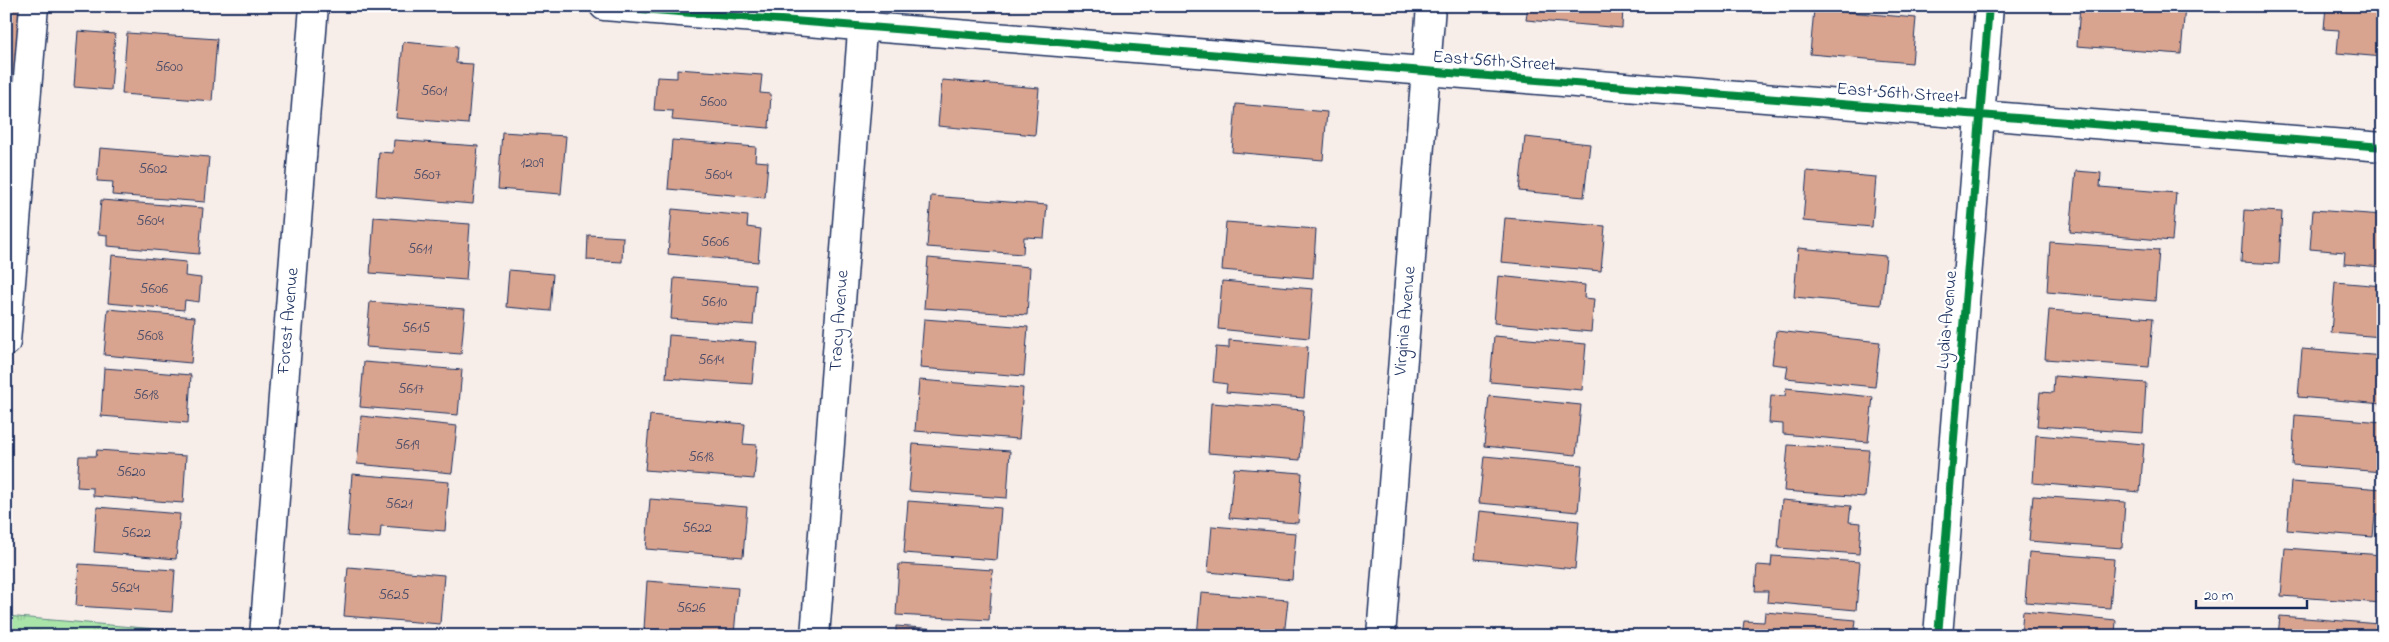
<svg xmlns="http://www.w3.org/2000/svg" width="2389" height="642" viewBox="0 0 2389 642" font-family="'Indie Flower',sans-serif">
	<defs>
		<pattern id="park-tufts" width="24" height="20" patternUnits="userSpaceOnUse" patternTransform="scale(1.25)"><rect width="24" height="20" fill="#a9e4a9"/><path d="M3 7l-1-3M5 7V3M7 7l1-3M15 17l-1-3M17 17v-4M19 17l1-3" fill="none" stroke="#91c494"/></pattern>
	</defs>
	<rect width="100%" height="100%" fill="#f7ede9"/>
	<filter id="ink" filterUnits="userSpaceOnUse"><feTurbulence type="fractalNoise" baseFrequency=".02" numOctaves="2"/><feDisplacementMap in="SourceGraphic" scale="10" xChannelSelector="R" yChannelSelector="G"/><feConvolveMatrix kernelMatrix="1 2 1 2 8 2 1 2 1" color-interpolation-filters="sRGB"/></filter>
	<g filter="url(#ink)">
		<!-- park -->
		<path fill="url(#park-tufts)" stroke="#628a84" d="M 6,616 L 236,636 L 6,636 Z"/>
		<!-- building -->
		<path fill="#d9a48f" stroke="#1b2f5e" d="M 6,6 L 23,6 L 6,215 Z
			M 1528,6 L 1623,6 L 1622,28 L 1526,20 Z
			M 1712,6 L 1762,6 L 1761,13 L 1712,9 Z
			M 1868,6 L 1912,6 L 1911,11 Z
			M 2080,6 L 2185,6 L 2181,54 L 2077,46 Z
			M 2326,6 L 2383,6 L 2383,57 L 2337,53 L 2339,30 L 2324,29 Z
			M 1814,9 L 1916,18 L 1912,63 L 1810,54 Z
			M 78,31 L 115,34 L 111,90 L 74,87 Z
			M 127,33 L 217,39 L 212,101 L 122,94 Z
			M 403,42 L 457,47 L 456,63 L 473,64 L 468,124 L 396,118 Z
			M 677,69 L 762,75 L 760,93 L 771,94 L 769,128 L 672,120 L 673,111 L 654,110 L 657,77 L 677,78 Z
			M 942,80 L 1039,88 L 1035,135 L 938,126 Z
			M 1236,104 L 1327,112 L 1323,160 L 1232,152 Z
			M 502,132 L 566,136 L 561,194 L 498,189 Z
			M 1525,137 L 1590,144 L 1584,197 L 1519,191 Z
			M 394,140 L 478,146 L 473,204 L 376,196 L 379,152 L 393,153 Z
			M 672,140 L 756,147 L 755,161 L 768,162 L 765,198 L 668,189 Z
			M 100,148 L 209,157 L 205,202 L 112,195 L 113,182 L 97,181 Z
			M 1807,171 L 1876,177 L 1872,227 L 1803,221 Z
			M 2076,171 L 2101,173 L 2100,187 L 2176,193 L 2172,241 L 2070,232 Z
			M 931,196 L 1047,205 L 1044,238 L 1024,237 L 1023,254 L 927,247 Z
			M 101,200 L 203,208 L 199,254 L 107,246 L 107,235 L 98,234 Z
			M 672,209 L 748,216 L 747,227 L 761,229 L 758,262 L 668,254 Z
			M 2244,210 L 2282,212 L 2279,264 L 2241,262 Z
			M 2313,210 L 2383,215 L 2383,267 L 2344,264 L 2345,252 L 2310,249 Z
			M 374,217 L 470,224 L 466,280 L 370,273 Z
			M 1505,218 L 1605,226 L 1601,271 L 1501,262 Z
			M 1226,222 L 1316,229 L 1313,278 L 1222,270 Z
			M 588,235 L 623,237 L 622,262 L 587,260 Z
			M 2050,242 L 2159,250 L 2155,301 L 2047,292 Z
			M 1798,248 L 1886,256 L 1881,305 L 1794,297 Z
			M 112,255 L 186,262 L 185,276 L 201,278 L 199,302 L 185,300 L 184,310 L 108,303 Z
			M 928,258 L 1030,267 L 1027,315 L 924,308 Z
			M 509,270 L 553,274 L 550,311 L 506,307 Z
			M 1498,276 L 1585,285 L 1584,298 L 1594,299 L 1591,332 L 1494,323 Z
			M 674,278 L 756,285 L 753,325 L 671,319 Z
			M 1222,281 L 1313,289 L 1309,338 L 1218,329 Z
			M 2335,282 L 2383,286 L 2383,337 L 2331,333 Z
			M 370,302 L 465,309 L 461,354 L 366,347 Z
			M 108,309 L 195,317 L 191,363 L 104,355 Z
			M 2049,310 L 2153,318 L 2149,367 L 2045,359 Z
			M 924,319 L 1028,327 L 1024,376 L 920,368 Z
			M 1776,331 L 1880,342 L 1875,387 L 1786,378 L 1788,366 L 1772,364 Z
			M 669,335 L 756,342 L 752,384 L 666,378 Z
			M 1494,336 L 1586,344 L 1582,390 L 1490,382 Z
			M 1229,340 L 1308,347 L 1304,398 L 1226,392 L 1227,384 L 1213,382 L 1216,347 L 1229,348 Z
			M 2302,349 L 2383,356 L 2383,404 L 2298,397 Z
			M 364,362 L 462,370 L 458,415 L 360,407 Z
			M 104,368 L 191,375 L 188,423 L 101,416 Z
			M 2054,376 L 2146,383 L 2143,433 L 2037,426 L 2040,392 L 2053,393 Z
			M 919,380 L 1023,388 L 1019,439 L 915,431 Z
			M 1786,388 L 1873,397 L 1868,442 L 1783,434 L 1783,424 L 1769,423 L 1771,395 L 1785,396 Z
			M 1489,396 L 1581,405 L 1576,455 L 1484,446 Z
			M 1211,403 L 1304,410 L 1300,460 L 1208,453 Z
			M 650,415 L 745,424 L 743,444 L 757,445 L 754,479 L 645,470 Z
			M 2295,415 L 2383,422 L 2383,472 L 2292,465 Z
			M 361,416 L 457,426 L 452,473 L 357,464 Z
			M 2036,435 L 2144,444 L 2140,492 L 2033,483 Z
			M 913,444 L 1010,451 L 1007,498 L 909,491 Z
			M 1788,445 L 1869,450 L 1865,497 L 1784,491 Z
			M 97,450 L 186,456 L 183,503 L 93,496 L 93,488 L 77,487 L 79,456 L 96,456 Z
			M 1484,456 L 1582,465 L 1578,512 L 1479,503 Z
			M 1234,468 L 1302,473 L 1298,523 L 1229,518 Z
			M 352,474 L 449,482 L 445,531 L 381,526 L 380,538 L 347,536 Z
			M 2291,482 L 2383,489 L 2383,516 L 2375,515 L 2373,537 L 2287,530 Z
			M 2033,496 L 2125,502 L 2122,548 L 2029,541 Z
			M 650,499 L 747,507 L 743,557 L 646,549 Z
			M 1782,500 L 1851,506 L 1849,522 L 1861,523 L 1859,554 L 1778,548 Z
			M 908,501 L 1001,508 L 997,560 L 904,553 Z
			M 97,507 L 180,514 L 176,559 L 94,552 Z
			M 1480,511 L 1579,521 L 1575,569 L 1475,559 Z
			M 1212,526 L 1296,533 L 1292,580 L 1208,572 Z
			M 2285,548 L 2383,555 L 2383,603 L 2281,596 Z
			M 2029,552 L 2114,559 L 2110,608 L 2025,602 Z
			M 1772,556 L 1860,562 L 1856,610 L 1767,602 L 1768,591 L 1755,591 L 1757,565 L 1771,566 Z
			M 79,564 L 175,570 L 172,612 L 76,606 Z
			M 899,564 L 993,570 L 989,620 L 896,615 Z
			M 348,567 L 444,575 L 440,624 L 344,616 Z
			M 647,581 L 738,588 L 734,635 L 644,629 Z
			M 1201,593 L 1288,600 L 1284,636 L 1197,636 Z
			M 2023,611 L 2116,620 L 2115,636 L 2021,636 Z
			M 1765,612 L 1856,620 L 1854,636 L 1742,636 L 1744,621 L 1764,622 Z
			M 2280,616 L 2380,624 L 2379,636 L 2278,636 Z
			M 896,626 L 989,633 L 989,636 L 896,636 Z"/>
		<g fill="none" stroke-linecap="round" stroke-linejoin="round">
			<!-- minor casing -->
			<g stroke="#1b2f5e" stroke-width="31">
				<path id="minor" d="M 604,6 L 2383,147
					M 6,342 L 34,6
					M 264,636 L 314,6
					M 815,636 L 864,6
					M 1381,636 L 1431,6
					M 1938,636 L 1989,6"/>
			</g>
			<!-- minor -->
			<use href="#minor" stroke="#fff" stroke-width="28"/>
			<!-- cycleway casing -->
			<g stroke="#fff" stroke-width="11">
				<path id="cycleway" d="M 604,6 L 2383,147
					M 1938,636 L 1989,6"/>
			</g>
			<!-- cycleway -->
			<use href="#cycleway" stroke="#00873e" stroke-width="8"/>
		</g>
	</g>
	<g text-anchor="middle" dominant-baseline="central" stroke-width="4.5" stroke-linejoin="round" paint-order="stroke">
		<!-- number labels -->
		<g font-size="15" fill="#4a4c6a">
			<text x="169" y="67">5600</text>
			<text x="434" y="91">5601</text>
			<text x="713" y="102">5600</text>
			<text x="532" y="163">1209</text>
			<text x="153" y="169">5602</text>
			<text x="427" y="175">5607</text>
			<text x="718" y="175">5604</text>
			<text x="150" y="221">5604</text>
			<text x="715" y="242">5606</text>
			<text x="420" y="249">5611</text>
			<text x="154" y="289">5606</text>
			<text x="714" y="302">5610</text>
			<text x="416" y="328">5615</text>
			<text x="150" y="336">5608</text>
			<text x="711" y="360">5614</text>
			<text x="411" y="389">5617</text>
			<text x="146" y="395">5618</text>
			<text x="407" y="445">5619</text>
			<text x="701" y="457">5618</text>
			<text x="131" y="472">5620</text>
			<text x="399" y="504">5621</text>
			<text x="697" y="528">5622</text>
			<text x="136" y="533">5622</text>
			<text x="125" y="588">5624</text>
			<text x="394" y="595">5625</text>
			<text x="691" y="608">5626</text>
		</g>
		<!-- street labels -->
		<g font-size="18" fill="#1b2f5e" stroke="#fff">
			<text transform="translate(1494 62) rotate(4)">East 56th Street</text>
			<text transform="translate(1898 94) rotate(4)">East 56th Street</text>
			<text transform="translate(1948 320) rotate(-85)">Lydia Avenue</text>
			<text transform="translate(289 321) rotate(-85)">Forest Avenue</text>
			<text transform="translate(840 321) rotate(-86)">Tracy Avenue</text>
			<text transform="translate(1406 321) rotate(-85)">Virginia Avenue</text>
		</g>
	</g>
	<!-- margin -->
	<rect width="2389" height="642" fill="none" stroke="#fff" stroke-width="25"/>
	<rect x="12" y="12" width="2364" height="617" fill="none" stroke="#1b2f5e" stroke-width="2" filter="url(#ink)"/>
	<!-- scale -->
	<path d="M2196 600v8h111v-8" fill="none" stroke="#1b2f5e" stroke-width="2.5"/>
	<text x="2204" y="600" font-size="15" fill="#1b2f5e" stroke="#ffffff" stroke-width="4" paint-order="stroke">20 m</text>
</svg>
